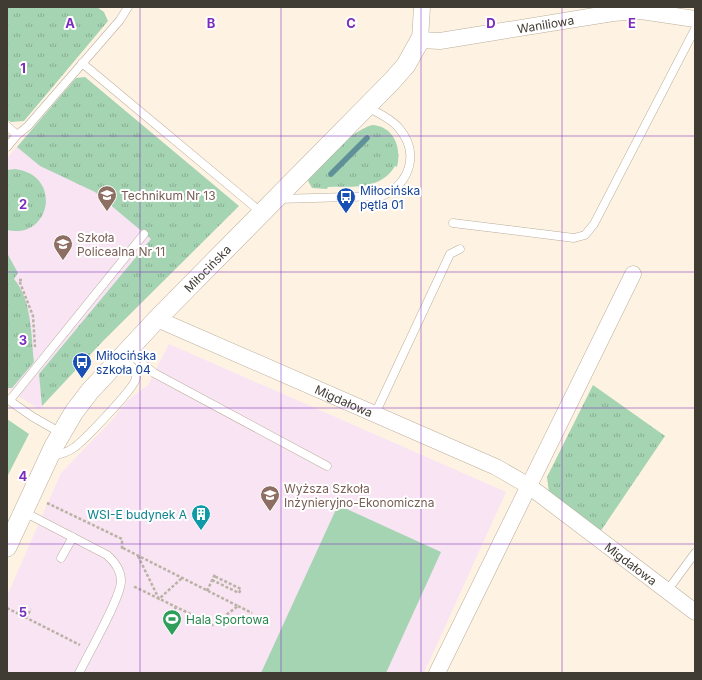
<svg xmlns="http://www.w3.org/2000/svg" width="702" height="680" viewBox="0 0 702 680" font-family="Inter,sans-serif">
	<defs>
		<pattern id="grass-tufts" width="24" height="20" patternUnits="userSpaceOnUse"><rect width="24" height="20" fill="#a5d4b3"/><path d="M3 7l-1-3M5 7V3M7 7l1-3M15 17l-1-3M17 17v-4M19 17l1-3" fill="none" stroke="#88ad92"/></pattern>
	</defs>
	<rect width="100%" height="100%" fill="#fef3e3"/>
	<!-- education -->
	<path fill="#f8e4f3" d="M 85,77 L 239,206 L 103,341 L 39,409 L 7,389 L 7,158 L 76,78 Z
		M 169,344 L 506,492 L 424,673 L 7,673 L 7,596 L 61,473 L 112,420 L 128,400 L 148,385 Z"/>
	<!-- grass -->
	<path fill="url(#grass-tufts)" d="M 7,7 L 97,7 L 104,12 L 108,21 L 24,121 L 11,122 L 7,120 Z
		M 85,77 L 239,206 L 103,341 L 42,406 L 39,374 L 151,239 L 95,192 L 40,166 L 17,147 L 76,78 Z
		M 372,125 C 394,126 402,148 397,167 L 395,166 C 380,191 352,186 328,187 L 327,189 L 312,188 L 308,181 L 310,176 C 329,157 346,134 372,125 Z
		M 15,169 C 63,175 51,240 7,230 L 7,170 Z
		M 7,253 L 18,273 L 14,279 C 32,300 31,335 34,362 L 12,388 L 7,388 Z
		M 593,385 L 665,436 L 600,532 L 549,493 L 547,477 Z"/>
	<!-- garden -->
	<path fill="#a5d4b3" d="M 7,419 L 29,434 L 7,477 Z
		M 338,505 L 441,552 L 386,673 L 261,673 Z"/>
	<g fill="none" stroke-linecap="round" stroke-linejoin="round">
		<!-- stream -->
		<path stroke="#619198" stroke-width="5.5" d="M 331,174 L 367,138"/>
		<!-- service casing -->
		<g stroke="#baad9a" stroke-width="9">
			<path id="service" d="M 82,63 L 262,213
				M 7,126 L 17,135 L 28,126 L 120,20 L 128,7
				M 7,147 L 17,135
				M 279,199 L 382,196 C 411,183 420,152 398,127 C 390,118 378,113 367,107
				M 453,223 L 574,238 L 585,235 L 594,224 L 695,29
				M 126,351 L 154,373 L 327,466
				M 7,399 L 33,417 L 61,433
				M 10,400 L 144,234
				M 375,414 L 450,254 L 460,249
				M 49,457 C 59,455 67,453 75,447 C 85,439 135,388 136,378 C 137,369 127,362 121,356
				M 24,512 L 107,555 C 115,562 121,571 121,581 C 121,598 88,654 79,673
				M 61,558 L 73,537
				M 667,591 L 695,553"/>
		</g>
		<!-- minor casing -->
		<g stroke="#baad9a" stroke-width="17">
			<g id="minor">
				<path id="s1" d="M 422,7 L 420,40 L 440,41 L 613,13 L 641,11 L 695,19"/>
				<path id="s2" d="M 157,319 L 496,467 L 529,486 L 695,612"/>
				<path d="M 437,673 L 633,274"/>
			</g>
		</g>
		<!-- tertiary casing -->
		<g stroke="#baad9a" stroke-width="20">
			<g id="tertiary">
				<path id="s3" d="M 7,547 L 54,446 L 74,412 L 90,391 L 157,319 L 392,81 L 406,65 L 420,40"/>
			</g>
		</g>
		<!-- path -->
		<path stroke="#bab2a4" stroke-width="2.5" stroke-dasharray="3 2" stroke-linecap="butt" d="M 22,280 L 19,280 L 33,316 L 35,347
			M 47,503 L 122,539 L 122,549
			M 123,548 L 238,606 L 213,625 L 133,586
			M 138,556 L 159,599 L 182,578
			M 212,580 L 239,593 L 241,589 L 214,576
			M 207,591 L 215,574
			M 238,606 L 252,613
			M 7,608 L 80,645
			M 26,618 L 31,609
			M 170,618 L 176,607"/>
		<!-- service -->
		<use href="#service" stroke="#fff" stroke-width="8"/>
		<!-- minor -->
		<use href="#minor" stroke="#fff" stroke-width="16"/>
		<!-- tertiary -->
		<use href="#tertiary" stroke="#fff" stroke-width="19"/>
	</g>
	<!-- grid -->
	<path fill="none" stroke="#7b2cbf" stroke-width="1" stroke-opacity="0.55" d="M 140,7 L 140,673M 281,7 L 281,673M 421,7 L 421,673M 562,7 L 562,673M 7,136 L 695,136M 7,272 L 695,272M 7,408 L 695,408M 7,544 L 695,544"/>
	<!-- icons -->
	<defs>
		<g id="school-pin" transform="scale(1)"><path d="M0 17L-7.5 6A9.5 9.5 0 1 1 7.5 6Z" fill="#8d6e63" stroke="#fff"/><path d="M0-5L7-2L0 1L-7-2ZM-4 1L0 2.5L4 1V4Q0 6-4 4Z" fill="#fff"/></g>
		<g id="bus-pin" transform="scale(1)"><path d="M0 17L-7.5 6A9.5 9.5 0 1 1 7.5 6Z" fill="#1a4fb4" stroke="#fff"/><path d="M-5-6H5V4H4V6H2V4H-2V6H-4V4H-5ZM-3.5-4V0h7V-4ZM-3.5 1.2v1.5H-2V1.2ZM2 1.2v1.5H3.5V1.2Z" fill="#fff"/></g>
		<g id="university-pin" transform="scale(1)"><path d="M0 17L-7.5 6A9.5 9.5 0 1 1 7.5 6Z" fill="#8d6e63" stroke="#fff"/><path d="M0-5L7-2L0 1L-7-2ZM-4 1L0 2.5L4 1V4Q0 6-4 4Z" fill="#fff"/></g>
		<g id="building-pin" transform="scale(1)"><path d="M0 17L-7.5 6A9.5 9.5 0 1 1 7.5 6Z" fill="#0f9aa8" stroke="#fff"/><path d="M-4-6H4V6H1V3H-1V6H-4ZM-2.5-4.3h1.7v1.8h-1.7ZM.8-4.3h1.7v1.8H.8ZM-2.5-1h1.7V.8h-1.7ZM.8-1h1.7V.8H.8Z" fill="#fff"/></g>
		<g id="stadium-pin" transform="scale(1)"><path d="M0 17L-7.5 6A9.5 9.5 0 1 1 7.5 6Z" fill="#2e9e5b" stroke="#fff"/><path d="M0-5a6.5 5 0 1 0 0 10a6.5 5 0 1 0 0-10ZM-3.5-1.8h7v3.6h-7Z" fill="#fff"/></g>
	</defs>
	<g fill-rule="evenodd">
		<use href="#school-pin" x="107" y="195"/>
		<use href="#bus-pin" x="346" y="197"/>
		<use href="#university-pin" x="63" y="244"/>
		<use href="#bus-pin" x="82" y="362"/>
		<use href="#university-pin" x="270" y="495"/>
		<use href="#building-pin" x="201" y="514"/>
		<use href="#stadium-pin" x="172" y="619"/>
	</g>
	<g text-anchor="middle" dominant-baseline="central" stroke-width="4" stroke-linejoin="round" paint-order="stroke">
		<!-- street labels -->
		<g font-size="12" fill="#403b33" stroke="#fff">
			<text stroke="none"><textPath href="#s1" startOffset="160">Waniliowa</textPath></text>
			<text stroke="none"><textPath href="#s3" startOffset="347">Miłocińska</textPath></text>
			<text stroke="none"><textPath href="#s2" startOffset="204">Migdałowa</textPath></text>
			<text stroke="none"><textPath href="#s2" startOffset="536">Migdałowa</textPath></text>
		</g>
		<!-- transit labels -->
		<g font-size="12" fill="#164399" stroke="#fff" text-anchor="start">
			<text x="360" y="190">Miłocińska<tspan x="360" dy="14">pętla 01</tspan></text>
			<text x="96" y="355">Miłocińska<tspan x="96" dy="14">szkoła 04</tspan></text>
		</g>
		<!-- education labels -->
		<g font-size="12" fill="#785e54" stroke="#fff" text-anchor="start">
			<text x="121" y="195">Technikum Nr 13</text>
			<text x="77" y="237">Szkoła<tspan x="77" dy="14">Policealna Nr 11</tspan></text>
			<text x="284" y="488">Wyższa Szkoła<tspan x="284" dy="14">Inżynieryjno-Ekonomiczna</tspan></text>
		</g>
		<!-- culture labels -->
		<g font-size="12" fill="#0d838f" stroke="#fff" text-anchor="end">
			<text x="187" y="514">WSI-E budynek A</text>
		</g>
		<!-- leisure labels -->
		<g font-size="12" fill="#27864d" stroke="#fff" text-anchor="start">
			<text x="186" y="619">Hala Sportowa</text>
		</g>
	</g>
	<g font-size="13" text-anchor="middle" font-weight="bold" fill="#7b2cbf" stroke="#fff" stroke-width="4" stroke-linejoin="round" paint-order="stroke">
		<text x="70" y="28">A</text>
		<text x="211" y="28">B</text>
		<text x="351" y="28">C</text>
		<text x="491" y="28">D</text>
		<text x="632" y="28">E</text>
		<text x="23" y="73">1</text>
		<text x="23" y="209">2</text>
		<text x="23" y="345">3</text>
		<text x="23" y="481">4</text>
		<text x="23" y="617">5</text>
	</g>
	<!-- border -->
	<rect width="702" height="680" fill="none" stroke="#403b33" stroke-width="16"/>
</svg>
